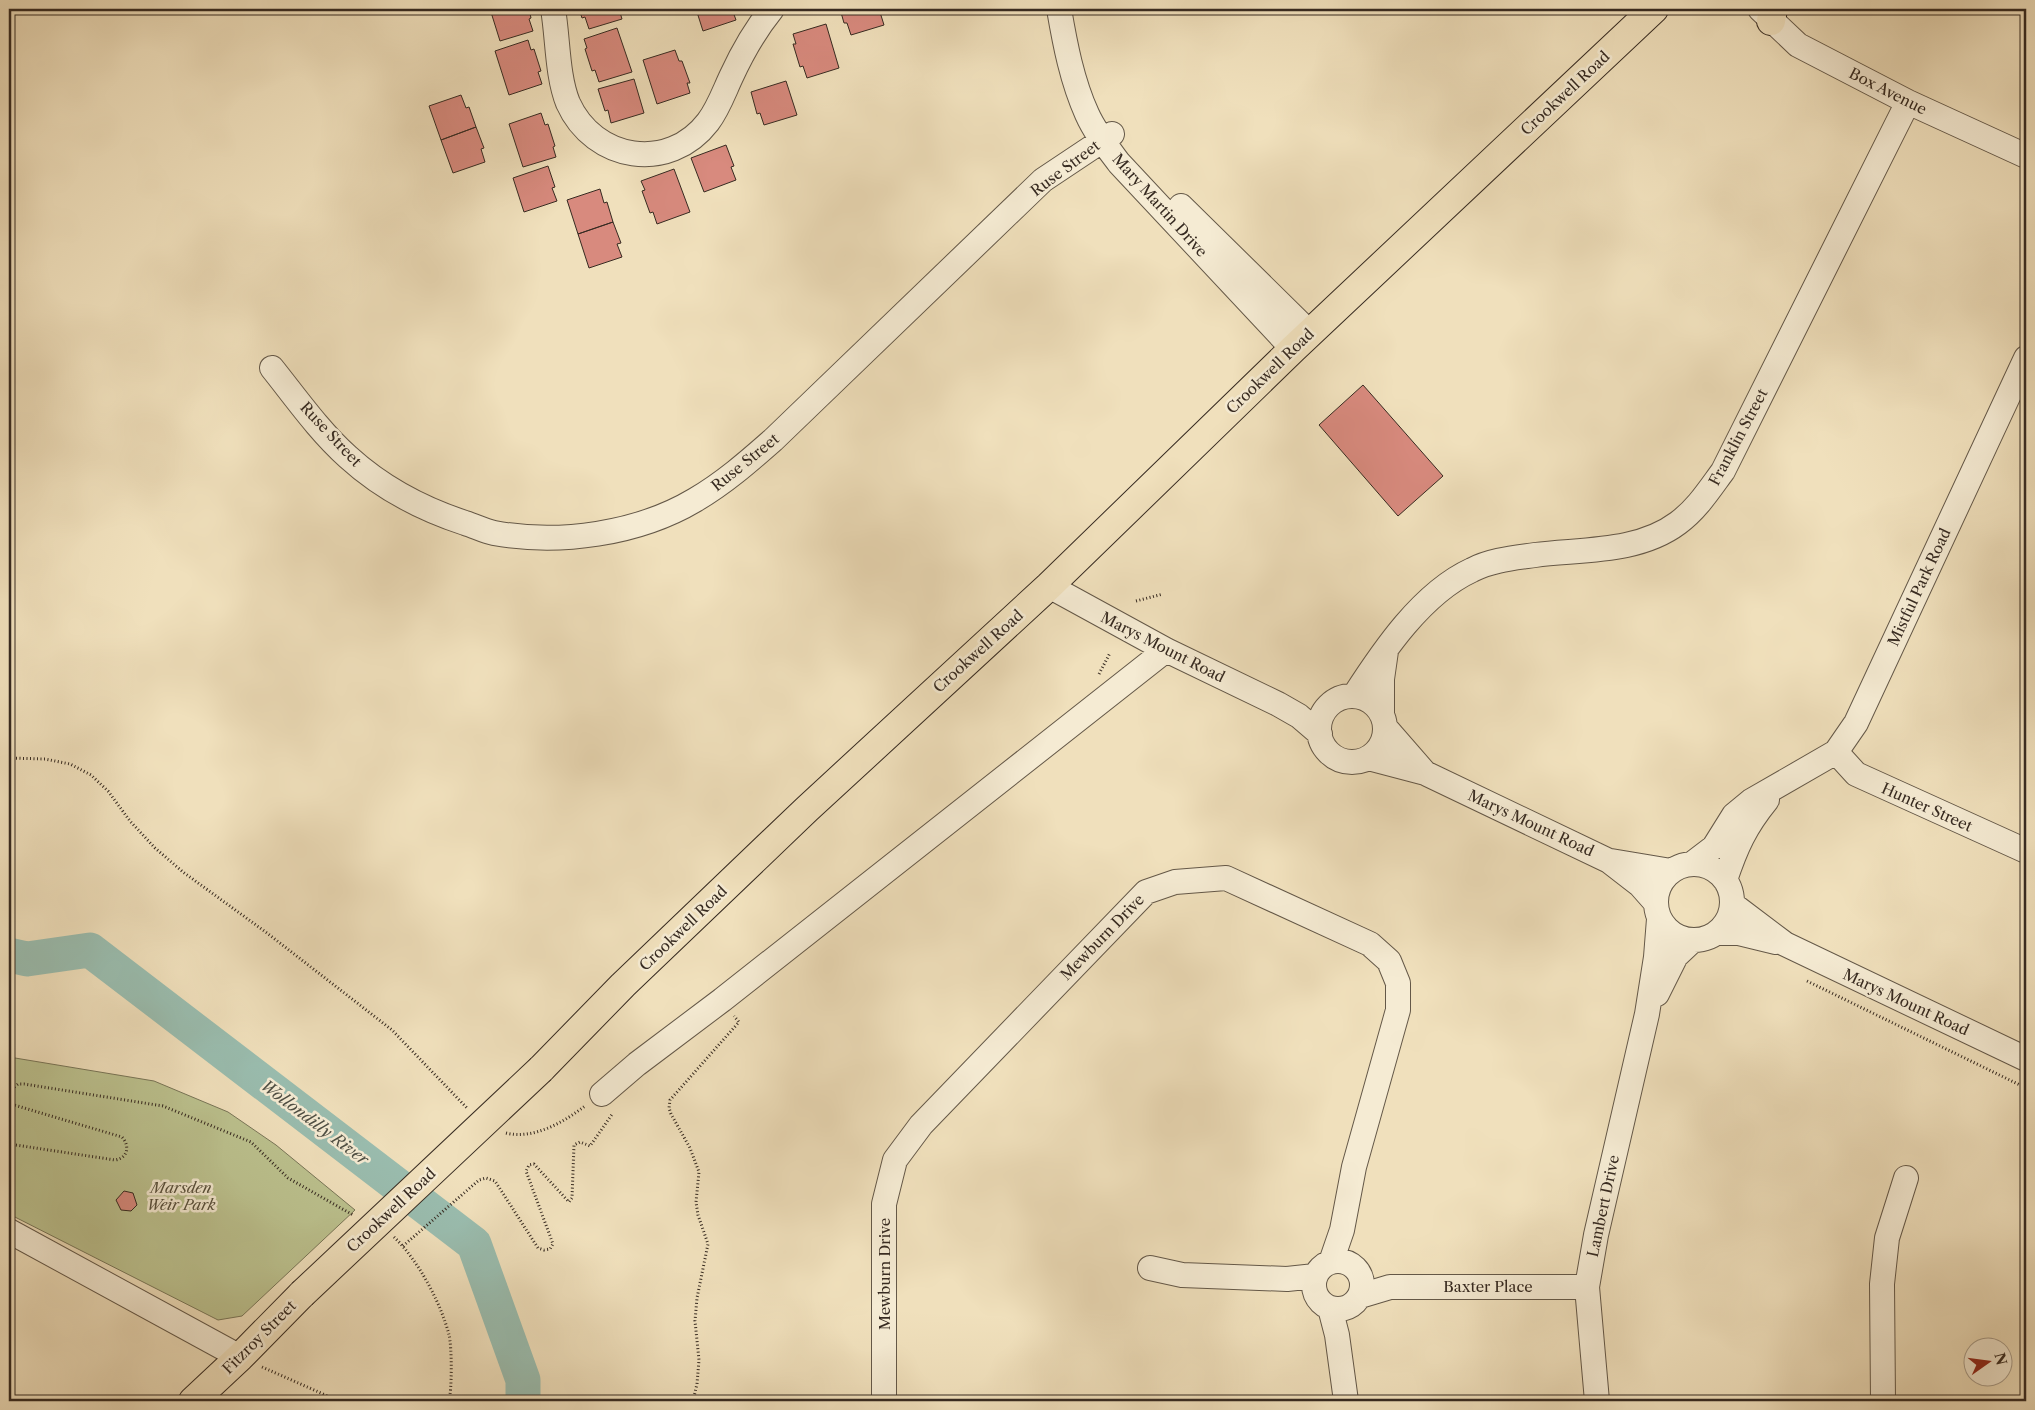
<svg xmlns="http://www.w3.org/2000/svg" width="2035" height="1410" viewBox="0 0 2035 1410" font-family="'Libre Caslon Text',serif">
	<rect width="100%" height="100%" fill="#f0e0bc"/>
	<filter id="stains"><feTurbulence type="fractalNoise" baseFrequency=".004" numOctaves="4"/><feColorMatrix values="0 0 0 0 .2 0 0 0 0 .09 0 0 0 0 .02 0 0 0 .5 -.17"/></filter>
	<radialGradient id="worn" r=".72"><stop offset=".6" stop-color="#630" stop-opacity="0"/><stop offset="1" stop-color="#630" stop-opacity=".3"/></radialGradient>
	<!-- green -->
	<path fill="#bcc28f" stroke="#797658" d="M 9,1057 L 154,1081 L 228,1112 L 276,1145 L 355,1210 L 242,1316 L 218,1320 L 9,1214 Z"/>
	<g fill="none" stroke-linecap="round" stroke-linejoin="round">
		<!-- river -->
		<path stroke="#9abdaf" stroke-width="35" d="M 9,955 L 27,959 L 90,950 L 474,1244 L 523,1380 L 523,1401"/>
	</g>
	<!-- building -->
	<path fill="#d88a7e" stroke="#362a21" d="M 490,9 L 529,9 L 531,18 L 529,19 L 533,31 L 500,41 Z
		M 579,9 L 619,9 L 622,19 L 589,29 L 585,17 L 582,18 Z
		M 696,9 L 732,9 L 736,20 L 703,31 Z
		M 840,9 L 879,9 L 884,25 L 851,35 L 847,23 L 844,23 Z
		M 826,24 L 839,68 L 807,78 L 803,66 L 800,67 L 793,44 L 796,44 L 793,34 Z
		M 617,28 L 632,72 L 599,82 L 595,70 L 592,71 L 585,49 L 587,48 L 584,39 Z
		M 528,40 L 531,50 L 534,49 L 541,71 L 538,72 L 542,84 L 509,95 L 495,51 Z
		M 675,50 L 679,61 L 682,61 L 690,83 L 687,83 L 690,93 L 657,104 L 643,60 Z
		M 634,79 L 644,113 L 611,123 L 608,110 L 605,111 L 598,89 Z
		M 786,81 L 797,115 L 764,125 L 760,113 L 757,114 L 751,92 Z
		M 461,95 L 466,108 L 469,107 L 476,127 L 441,140 L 429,106 Z
		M 541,113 L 545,125 L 548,124 L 555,146 L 553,147 L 556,157 L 523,167 L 509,124 Z
		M 476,127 L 484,148 L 481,149 L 485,162 L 453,173 L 441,140 Z
		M 726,145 L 734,166 L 731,167 L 736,180 L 704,192 L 691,158 Z
		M 548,166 L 555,187 L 552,188 L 557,201 L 524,212 L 513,178 Z
		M 674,169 L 690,212 L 657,224 L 653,212 L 650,213 L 642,191 L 645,190 L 641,181 Z
		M 600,189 L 604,203 L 607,202 L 613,222 L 578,234 L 567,200 Z
		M 613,222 L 621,243 L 617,244 L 622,257 L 589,268 L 578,234 Z
		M 1363,385 L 1443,476 L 1398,516 L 1319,425 Z
		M 124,1191 L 133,1193 L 137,1205 L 131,1211 L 121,1210 L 116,1200 Z"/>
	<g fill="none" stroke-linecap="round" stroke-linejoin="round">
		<!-- minor casing -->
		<g stroke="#645848" stroke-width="26">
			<path id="minor" d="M 553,9 C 558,38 557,76 568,103 C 594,161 669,173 708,122 C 718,109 724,92 731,77 C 742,53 755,30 772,9
				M 1059,9 C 1065,44 1072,81 1087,114 C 1095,132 1107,147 1119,163 L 1293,349
				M 1760,9 L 1798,45 L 1908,102 L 2026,156
				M 1181,206 L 1310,333
				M 272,368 C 296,398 319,431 348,457 C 382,488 422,509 465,523 C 475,526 484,531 494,533 C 559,545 638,534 695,500 C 724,483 748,462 773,440 L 1043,180 L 1112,134
				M 1049,586 L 1166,650 L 1278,704 L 1299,716 L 1320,734
				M 1354,696 C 1383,651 1422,593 1472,570 C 1491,560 1514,558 1535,555 C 1582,549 1638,553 1678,523 C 1697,509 1709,490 1723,471 L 1908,102
				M1319 729a33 33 0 1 1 66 0a33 33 0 1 1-66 0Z
				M 1382,715 L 1382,679 L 1386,651
				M 1385,727 L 1425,773
				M 1836,752 L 1856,774 L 2026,851
				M 1368,758 L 1425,773 L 1609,861 L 1640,885 L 1655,902
				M 1611,861 L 1671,871
				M 1693,863 L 1714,847 L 1734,815 L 1751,801 L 1836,752 L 1856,723 L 2026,358
				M1656 902a38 38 0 1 1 76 0a38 38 0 1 1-76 0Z
				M 1725,880 C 1736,847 1745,827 1767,800
				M 1732,904 L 1785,944 L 2026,1059
				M 1716,933 L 1739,933 L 1776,942
				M 1657,994 L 1676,956 L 1693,940
				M 602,1094 L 637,1064 L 722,1000 L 1166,650
				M 9,1231 L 240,1357
				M1314 1285a24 24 0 1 1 48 0a24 24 0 1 1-48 0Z
				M 1150,1268 L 1182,1275 L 1287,1279 L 1315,1276
				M 1360,1296 L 1390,1287 L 1587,1287
				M 1330,1308 L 1337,1335 L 1346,1401
				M 884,1401 L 884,1204 L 895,1160 L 921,1125 L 1146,892 L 1175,882 L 1226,878 L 1370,944 L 1389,961 L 1398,983 L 1398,1010 L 1354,1167 L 1342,1230 L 1331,1262
				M 1597,1401 L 1587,1287 L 1596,1235 L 1647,1014 L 1656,957 L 1659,919
				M 1883,1401 L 1882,1284 L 1887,1238 L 1906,1178"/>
		</g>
		<!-- major casing -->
		<g stroke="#362a21" stroke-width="30">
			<path id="major" d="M 1771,21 L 1773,9
				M 541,1069 L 623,985 L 807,809 L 1049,586 L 1293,349 L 1654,9
				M 193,1401 L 240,1357 L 302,1294"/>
		</g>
		<!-- path -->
		<path stroke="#362a21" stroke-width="3" stroke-dasharray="1 2.5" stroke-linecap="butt" d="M 1136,601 L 1163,594
			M 1099,674 L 1110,653
			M 9,758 L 45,759 L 70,764 L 91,775 L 108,791 L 130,821 L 155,848 L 183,872 L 267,933 L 392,1030 L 467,1108
			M 1807,981 L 2026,1088
			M 506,1133 C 533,1140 564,1122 585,1106
			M 9,1144 L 115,1160 C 128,1158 130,1146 122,1137 L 14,1105 L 12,1099 L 13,1088 L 18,1084 L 24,1084 L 163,1106 L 251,1142 L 288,1178 L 353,1215
			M 394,1237 C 418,1260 441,1303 449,1335 C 452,1346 452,1389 449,1401
			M 403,1246 L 479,1180 L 486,1178 L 495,1181 L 538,1248 L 544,1250 L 550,1249 L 553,1244 L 526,1171 L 529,1165 L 534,1164 L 569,1202 L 572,1198 L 574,1145 L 580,1142 L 590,1146 L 613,1113
			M 262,1367 L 339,1401
			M 693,1401 L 697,1384 L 699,1360 L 695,1321 L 697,1298 L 708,1244 L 698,1215 L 696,1202 L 699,1172 L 690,1148 L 671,1114 L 669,1108 L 670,1100 L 739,1022 L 734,1016"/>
		<!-- minor -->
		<use href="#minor" stroke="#f5ebd3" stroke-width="24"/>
		<!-- major -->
		<use href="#major" stroke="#f0e0bc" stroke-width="28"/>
		<!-- major-bridge casing -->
		<g stroke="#362a21" stroke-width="30" stroke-linecap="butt">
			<path id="major-bridge" d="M 302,1294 L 541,1069"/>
		</g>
		<!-- major-bridge -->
		<use href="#major-bridge" stroke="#f0e0bc" stroke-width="28"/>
	</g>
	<g text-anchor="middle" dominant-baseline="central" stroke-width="5" stroke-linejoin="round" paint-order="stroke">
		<!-- street labels -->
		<g font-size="15" fill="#362a21" stroke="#f5ebd3">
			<text transform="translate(1888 91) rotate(27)">Box Avenue</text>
			<text transform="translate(1565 93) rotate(-43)">Crookwell Road</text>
			<text transform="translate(1065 168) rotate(-37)">Ruse Street</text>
			<text transform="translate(1160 205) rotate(48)">Mary Martin Drive</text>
			<text transform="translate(1270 371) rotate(-44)">Crookwell Road</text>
			<text transform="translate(331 434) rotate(47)">Ruse Street</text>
			<text transform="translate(1738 437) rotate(-62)">Franklin Street</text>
			<text transform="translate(745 462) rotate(-39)">Ruse Street</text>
			<text transform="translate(1919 587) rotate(-65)">Mistful Park Road</text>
			<text transform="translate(1163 647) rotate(27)">Marys Mount Road</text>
			<text transform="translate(978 651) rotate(-42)">Crookwell Road</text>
			<text transform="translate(1927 807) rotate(24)">Hunter Street</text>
			<text transform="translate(1531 823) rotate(25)">Marys Mount Road</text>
			<text transform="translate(683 928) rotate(-44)">Crookwell Road</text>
			<text transform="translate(1102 937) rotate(-46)">Mewburn Drive</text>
			<text transform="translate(1906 1002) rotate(25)">Marys Mount Road</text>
			<text transform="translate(1603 1206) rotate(-78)">Lambert Drive</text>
			<text transform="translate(391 1210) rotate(-43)">Crookwell Road</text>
			<text transform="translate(884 1274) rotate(-90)">Mewburn Drive</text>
			<text x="1488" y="1286">Baxter Place</text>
			<text transform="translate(259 1337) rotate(-45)">Fitzroy Street</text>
		</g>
		<!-- park labels -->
		<g font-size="15" font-style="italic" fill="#58503c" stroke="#f5ebd3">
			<text x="181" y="1187">Marsden<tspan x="181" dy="17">Weir Park</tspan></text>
		</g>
		<!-- water labels -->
		<g font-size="16" font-style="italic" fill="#4f4f44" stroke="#f5ebd3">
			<text transform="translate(315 1122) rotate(37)">Wollondilly River</text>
		</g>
	</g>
	<!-- margin -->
	<rect width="2035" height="1410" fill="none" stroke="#f0e0bc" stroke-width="30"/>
	<rect x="10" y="10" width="2015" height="1390" fill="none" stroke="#362a21" stroke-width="2.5"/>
	<rect x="15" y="15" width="2005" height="1380" fill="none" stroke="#362a21"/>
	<!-- north arrow -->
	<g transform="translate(1988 1362) rotate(76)"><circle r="24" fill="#f5ebd3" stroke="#a99e8c"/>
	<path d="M0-4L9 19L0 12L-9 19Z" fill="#8f2418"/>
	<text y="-8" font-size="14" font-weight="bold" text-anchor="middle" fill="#362a21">N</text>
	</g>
	<rect width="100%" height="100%" filter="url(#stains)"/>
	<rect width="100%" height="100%" fill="url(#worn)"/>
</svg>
